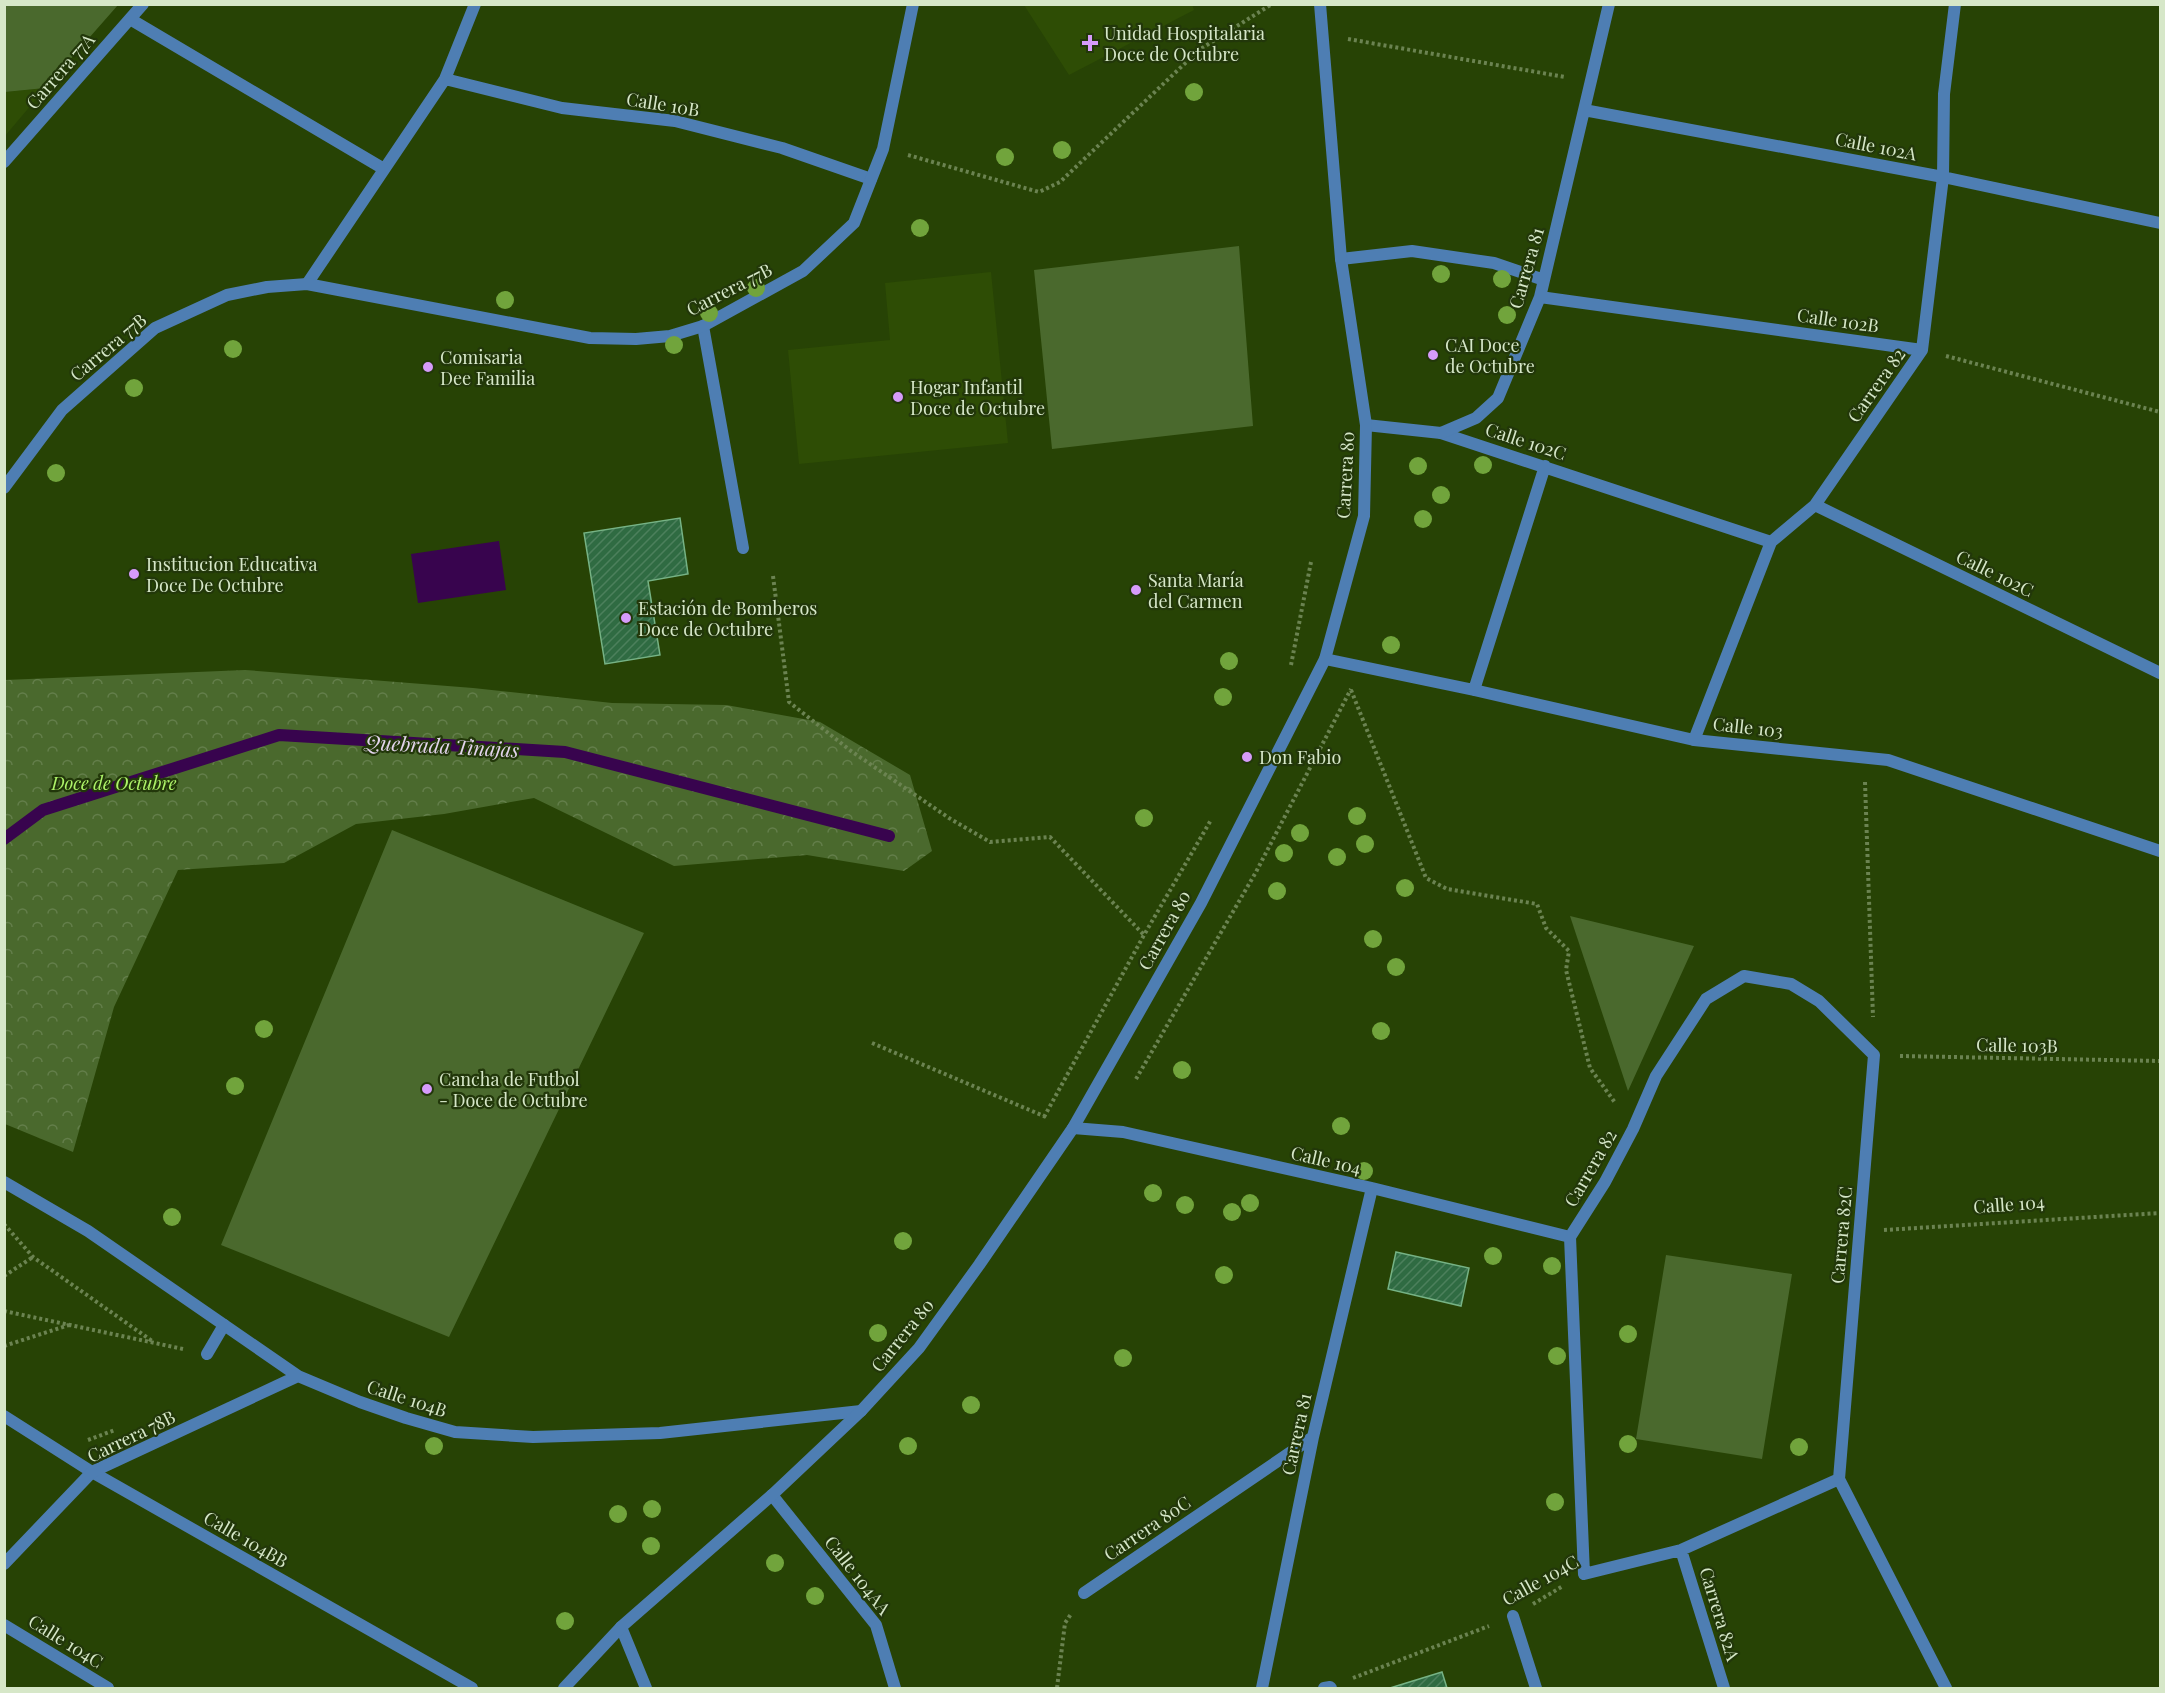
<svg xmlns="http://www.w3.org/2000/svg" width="2165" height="1693" viewBox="0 0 2165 1693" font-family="'Playfair Display',serif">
	<defs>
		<pattern id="forest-crowns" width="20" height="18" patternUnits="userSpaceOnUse" patternTransform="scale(1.5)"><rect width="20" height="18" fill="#4a692d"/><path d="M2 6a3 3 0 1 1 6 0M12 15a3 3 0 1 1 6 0" fill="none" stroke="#637e4a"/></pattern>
		<pattern id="building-hatch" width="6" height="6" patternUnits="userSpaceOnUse" patternTransform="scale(1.5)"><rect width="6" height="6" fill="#2f6b42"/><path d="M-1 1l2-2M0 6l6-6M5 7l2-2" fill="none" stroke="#4c805c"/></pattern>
	</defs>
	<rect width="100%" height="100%" fill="#274305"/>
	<!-- built -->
	<path fill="#2e4d05" d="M 1192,4 L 1194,10 L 1069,75 L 1024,5 Z
		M 45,88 L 32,104 L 5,136 L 5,92 Z
		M 991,272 L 1008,443 L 799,464 L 788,350 L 890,340 L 885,283 Z"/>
	<!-- forest -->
	<path fill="url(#forest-crowns)" d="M 245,670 L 473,688 L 612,703 L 726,705 L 820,722 L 910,775 L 932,851 L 904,871 L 807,855 L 674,866 L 534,798 L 444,814 L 356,824 L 284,863 L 178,870 L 114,1007 L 73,1152 L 5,1124 L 5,680 Z"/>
	<!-- park -->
	<path fill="#4a692d" d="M 5,4 L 118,4 L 118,5 L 45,88 L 5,92 Z
		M 1239,246 L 1253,426 L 1052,449 L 1034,270 Z
		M 392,830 L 644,933 L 449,1337 L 221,1245 Z
		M 1570,916 L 1694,946 L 1628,1091 Z
		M 1666,1255 L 1792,1274 L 1762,1459 L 1636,1439 Z"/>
	<!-- water -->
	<path fill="#38044e" d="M 499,541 L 506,590 L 418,603 L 411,554 Z"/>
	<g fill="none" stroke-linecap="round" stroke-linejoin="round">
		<!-- stream -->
		<path stroke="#38044e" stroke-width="12" d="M 4,839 L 43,810 L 279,735 L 565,752 L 889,836"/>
	</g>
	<!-- building -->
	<path fill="url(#building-hatch)" stroke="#76b385" stroke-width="1.5" d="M 680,518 L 688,574 L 648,581 L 660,655 L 605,664 L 584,533 Z
		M 1396,1252 L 1469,1268 L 1461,1306 L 1388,1289 Z
		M 1442,1672 L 1447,1688 L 1390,1688 Z"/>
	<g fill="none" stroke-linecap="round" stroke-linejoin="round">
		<!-- path -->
		<path stroke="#6b8351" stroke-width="4" stroke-dasharray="3 3" stroke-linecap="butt" d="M 1348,39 L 1565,77
			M 908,155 L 1039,192 L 1060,182 L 1199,50 L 1272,4
			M 1946,356 L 2160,412
			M 773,576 L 789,702 L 851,751 L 949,818 L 990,842 L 1050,837 L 1144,935
			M 1291,665 L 1311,562
			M 1351,690 L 1426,878 L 1447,889 L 1537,904 L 1546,928 L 1569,951 L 1566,970 L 1590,1068 L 1616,1104
			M 1865,782 L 1873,1017
			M 872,1043 L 1046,1117
			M 1900,1056 L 2160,1061
			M 1136,1079 L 1256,872 L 1351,689
			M 1044,1117 L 1144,935 L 1211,820
			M 4,1224 L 33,1257 L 152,1341
			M 1884,1230 L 2160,1213
			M 4,1276 L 33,1257
			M 4,1311 L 183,1349
			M 4,1346 L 69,1325
			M 88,1440 L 115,1430
			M 1533,1604 L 1563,1586
			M 1353,1678 L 1489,1626
			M 1057,1688 L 1065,1623 L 1071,1614"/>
		<!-- service -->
		<path stroke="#4e7eb3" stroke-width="12" d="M 703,326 L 743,548"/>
		<!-- pedestrian -->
		<path stroke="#4e7eb3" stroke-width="12" d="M 1441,433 L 1771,542
			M 1325,659 L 1474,690 L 1694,740 L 1888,760 L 2160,851
			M 1474,690 L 1545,466
			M 207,1354 L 224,1325
			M 4,1416 L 92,1472 L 472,1688
			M 772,1495 L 876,1625 L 895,1688
			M 4,1625 L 108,1688
			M 621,1627 L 646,1688"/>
		<!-- minor -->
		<path stroke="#4e7eb3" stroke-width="12" d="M 130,19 L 384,169
			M 445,79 L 562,108 L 675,121 L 782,148 L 871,179
			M 1584,110 L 1943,177 L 2160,223
			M 4,162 L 143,4
			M 1341,259 L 1412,251 L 1494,263 L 1544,280
			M 307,284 L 445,79 L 475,4
			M 1540,297 L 1922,350
			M 1366,425 L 1441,433 L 1476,418 L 1498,398 L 1540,297 L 1609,4
			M 1815,505 L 2160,673
			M 1694,740 L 1771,542 L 1815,505 L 1922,350 L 1943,177 L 1944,94 L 1955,4
			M 1073,1128 L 1123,1132 L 1372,1188 L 1570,1237
			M 4,1182 L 88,1231 L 298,1376 L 360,1402 L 406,1418 L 455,1432 L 533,1437 L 660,1433 L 861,1411
			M 1839,1479 L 1681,1550 L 1584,1574 L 1570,1237 L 1605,1182 L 1633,1129 L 1656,1076 L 1706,999 L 1744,976 L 1791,984 L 1819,1001 L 1874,1055 L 1839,1479 L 1946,1688
			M 1681,1550 L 1724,1688
			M 4,1564 L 92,1472 L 298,1376
			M 1084,1593 L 1313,1437
			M 1513,1616 L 1536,1688
			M 1262,1688 L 1313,1437 L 1372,1188
			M 1324,1688 L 1330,1687 L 1331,1688"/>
		<!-- tertiary -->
		<path stroke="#4e7eb3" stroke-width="12" d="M 4,488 L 62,410 L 155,328 L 227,295 L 267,287 L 307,284 L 590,338 L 636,339 L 670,336 L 703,326 L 803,271 L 854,223 L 883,149 L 913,4
			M 564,1688 L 621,1627 L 772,1495 L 861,1411 L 919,1348 L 979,1265 L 1073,1128 L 1201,903 L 1325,659 L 1364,516 L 1366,425 L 1341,259 L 1320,4"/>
	</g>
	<!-- trees -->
	<g fill="#71a43c">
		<circle cx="1194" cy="92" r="9"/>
		<circle cx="1062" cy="150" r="9"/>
		<circle cx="1005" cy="157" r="9"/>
		<circle cx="920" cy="228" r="9"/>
		<circle cx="1441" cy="274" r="9"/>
		<circle cx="1502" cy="279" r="9"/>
		<circle cx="756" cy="288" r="9"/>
		<circle cx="505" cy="300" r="9"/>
		<circle cx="709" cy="313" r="9"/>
		<circle cx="1507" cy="315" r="9"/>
		<circle cx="674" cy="345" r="9"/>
		<circle cx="233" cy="349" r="9"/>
		<circle cx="134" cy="388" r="9"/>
		<circle cx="1483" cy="465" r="9"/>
		<circle cx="1418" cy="466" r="9"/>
		<circle cx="56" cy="473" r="9"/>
		<circle cx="1441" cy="495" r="9"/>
		<circle cx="1423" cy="519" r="9"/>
		<circle cx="1391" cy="645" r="9"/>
		<circle cx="1229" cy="661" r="9"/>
		<circle cx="1223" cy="697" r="9"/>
		<circle cx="1357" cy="816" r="9"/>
		<circle cx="1144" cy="818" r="9"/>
		<circle cx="1300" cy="833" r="9"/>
		<circle cx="1365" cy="844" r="9"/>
		<circle cx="1284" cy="853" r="9"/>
		<circle cx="1337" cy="857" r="9"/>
		<circle cx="1405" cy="888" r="9"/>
		<circle cx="1277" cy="891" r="9"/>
		<circle cx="1373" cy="939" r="9"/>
		<circle cx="1396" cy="967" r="9"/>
		<circle cx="264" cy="1029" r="9"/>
		<circle cx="1381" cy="1031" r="9"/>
		<circle cx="1182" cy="1070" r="9"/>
		<circle cx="235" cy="1086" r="9"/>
		<circle cx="1341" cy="1126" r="9"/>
		<circle cx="1364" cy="1171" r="9"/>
		<circle cx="1153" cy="1193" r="9"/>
		<circle cx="1250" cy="1203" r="9"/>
		<circle cx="1185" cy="1205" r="9"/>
		<circle cx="1232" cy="1212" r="9"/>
		<circle cx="172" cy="1217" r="9"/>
		<circle cx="903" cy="1241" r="9"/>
		<circle cx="1493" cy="1256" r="9"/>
		<circle cx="1552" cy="1266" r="9"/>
		<circle cx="1224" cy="1275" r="9"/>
		<circle cx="878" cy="1333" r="9"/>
		<circle cx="1628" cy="1334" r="9"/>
		<circle cx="1557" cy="1356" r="9"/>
		<circle cx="1123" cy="1358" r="9"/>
		<circle cx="971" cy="1405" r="9"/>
		<circle cx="1628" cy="1444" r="9"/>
		<circle cx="434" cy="1446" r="9"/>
		<circle cx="908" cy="1446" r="9"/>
		<circle cx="1799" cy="1447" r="9"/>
		<circle cx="1555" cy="1502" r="9"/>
		<circle cx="652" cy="1509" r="9"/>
		<circle cx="618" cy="1514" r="9"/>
		<circle cx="651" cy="1546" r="9"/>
		<circle cx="775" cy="1563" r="9"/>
		<circle cx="815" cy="1596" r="9"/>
		<circle cx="565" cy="1621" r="9"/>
	</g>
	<!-- markers -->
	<g fill="#d69bfa" stroke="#22370a" stroke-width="2">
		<path d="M1087 34h6v6h6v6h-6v6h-6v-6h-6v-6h6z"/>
		<circle cx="1433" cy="355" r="6"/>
		<circle cx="428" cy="367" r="6"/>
		<circle cx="898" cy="397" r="6"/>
		<circle cx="134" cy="574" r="6"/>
		<circle cx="1136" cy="590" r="6"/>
		<circle cx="626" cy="618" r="6"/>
		<circle cx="1247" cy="757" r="6"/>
		<circle cx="427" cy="1089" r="6"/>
	</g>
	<g text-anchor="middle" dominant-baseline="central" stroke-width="4.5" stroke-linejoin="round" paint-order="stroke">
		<!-- poi labels -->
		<g font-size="18" fill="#d6e7c8" stroke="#22370a" text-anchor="start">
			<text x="1104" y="33">Unidad Hospitalaria<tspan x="1104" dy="21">Doce de Octubre</tspan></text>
			<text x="1445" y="345">CAI Doce<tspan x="1445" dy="21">de Octubre</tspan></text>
			<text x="440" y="357">Comisaria<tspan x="440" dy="21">Dee Familia</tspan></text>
			<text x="910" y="387">Hogar Infantil<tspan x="910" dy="21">Doce de Octubre</tspan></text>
			<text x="146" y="564">Institucion Educativa<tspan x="146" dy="21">Doce De Octubre</tspan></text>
			<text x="1148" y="580">Santa María<tspan x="1148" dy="21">del Carmen</tspan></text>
			<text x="638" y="608">Estación de Bomberos<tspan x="638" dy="21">Doce de Octubre</tspan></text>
			<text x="1259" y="757">Don Fabio</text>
			<text x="439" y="1079">Cancha de Futbol<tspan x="439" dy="21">- Doce de Octubre</tspan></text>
		</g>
		<!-- street labels -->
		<g font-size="18" fill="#d6e7c8" stroke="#22370a">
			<text transform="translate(60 71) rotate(-49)">Carrera 77A</text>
			<text transform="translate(663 104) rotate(9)">Calle 10B</text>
			<text transform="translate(1876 146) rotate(11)">Calle 102A</text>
			<text transform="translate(1526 268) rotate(-74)">Carrera 81</text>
			<text transform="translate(729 289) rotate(-27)">Carrera 77B</text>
			<text transform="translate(1838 320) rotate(8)">Calle 102B</text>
			<text transform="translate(108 347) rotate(-40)">Carrera 77B</text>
			<text transform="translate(1876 385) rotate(-55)">Carrera 82</text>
			<text transform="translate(1526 441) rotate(18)">Calle 102C</text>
			<text transform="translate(1345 475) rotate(-87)">Carrera 80</text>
			<text transform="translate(1995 573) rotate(26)">Calle 102C</text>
			<text transform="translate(1748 727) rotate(6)">Calle 103</text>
			<text transform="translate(1164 930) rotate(-61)">Carrera 80</text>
			<text transform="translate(2017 1045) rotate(1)">Calle 103B</text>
			<text transform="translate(1326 1160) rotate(13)">Calle 104</text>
			<text transform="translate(1590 1168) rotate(-60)">Carrera 82</text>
			<text transform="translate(2009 1204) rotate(-4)">Calle 104</text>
			<text transform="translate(1841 1235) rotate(-85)">Carrera 82C</text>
			<text transform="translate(902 1335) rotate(-51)">Carrera 80</text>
			<text transform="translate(407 1398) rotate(18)">Calle 104B</text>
			<text transform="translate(1296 1434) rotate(-78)">Carrera 81</text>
			<text transform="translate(131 1436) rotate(-26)">Carrera 78B</text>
			<text transform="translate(1147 1528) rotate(-34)">Carrera 80C</text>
			<text transform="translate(246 1539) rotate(30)">Calle 104BB</text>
			<text transform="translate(858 1575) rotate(52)">Calle 104AA</text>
			<text transform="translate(1540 1580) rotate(-29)">Calle 104C</text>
			<text transform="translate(1720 1614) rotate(73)">Carrera 82A</text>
			<text transform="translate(66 1641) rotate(32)">Calle 104C</text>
		</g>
		<!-- park labels -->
		<g font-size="18" font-style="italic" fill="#aef469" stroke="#22370a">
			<text x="114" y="783">Doce de Octubre</text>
		</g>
		<!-- water labels -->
		<g font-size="20" font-style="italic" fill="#e4d5ee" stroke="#22370a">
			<text transform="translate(442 745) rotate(3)">Quebrada Tinajas</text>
		</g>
	</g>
	<!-- border -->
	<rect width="2165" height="1693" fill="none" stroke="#d6e7c8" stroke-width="12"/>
</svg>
